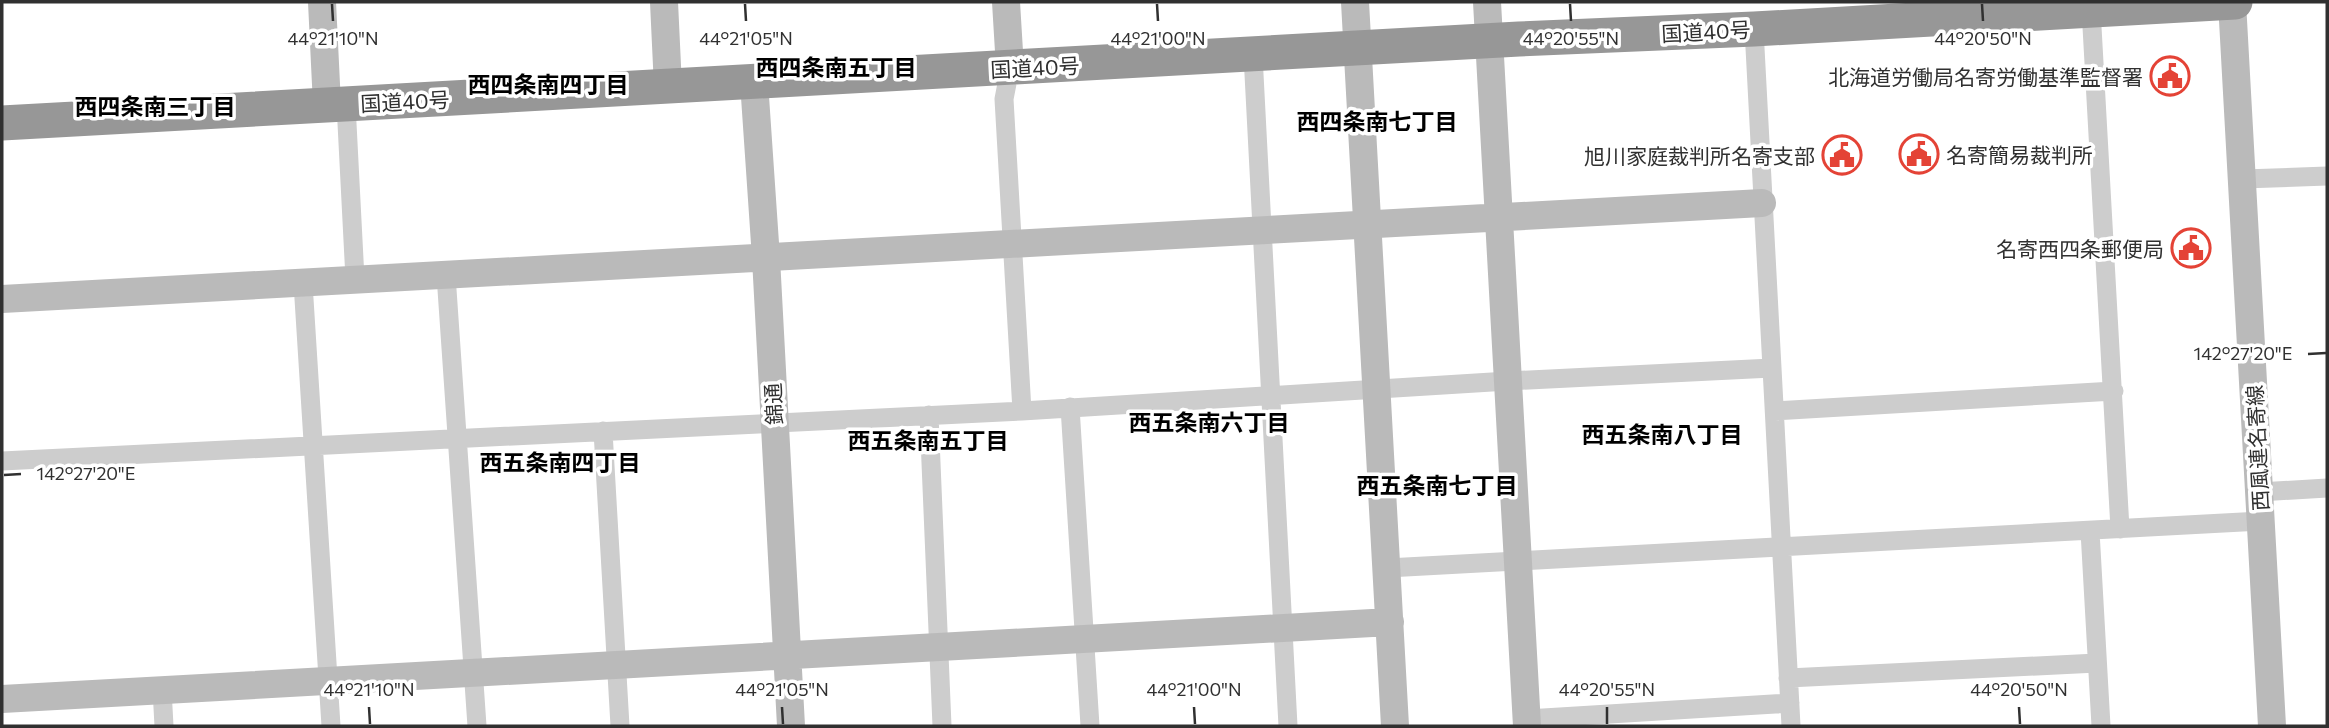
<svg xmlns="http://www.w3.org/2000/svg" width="2329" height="728" viewBox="0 0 2329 728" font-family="Commissioner,'Noto Sans JP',sans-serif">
	<rect width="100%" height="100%" fill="#fff"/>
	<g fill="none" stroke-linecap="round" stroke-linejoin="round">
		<!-- street -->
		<path stroke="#cdcdcd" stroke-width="19" d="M 2091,9 L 2120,529
			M 1754,29 L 1791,726
			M 1253,55 L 1288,726
			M 1010,68 L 1004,99 L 1022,411
			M 346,104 L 355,279
			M 2243,179 L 2327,176
			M 446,275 L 477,726
			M 303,283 L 331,726
			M 1070,407 L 1090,726
			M 1775,411 L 2114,391
			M 929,415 L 942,726
			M 603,431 L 620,726
			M 2,461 L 1022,411 L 1508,381 L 1772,368
			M 2259,492 L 2327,488
			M 2090,531 L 2101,726
			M 1387,568 L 2261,521
			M 1788,678 L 2097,663
			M 162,689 L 164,726
			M 1527,719 L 1790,703"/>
		<!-- secondary -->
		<path stroke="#bababa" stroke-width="28" d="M 322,2 L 327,105
			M 664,2 L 668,87
			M 1006,2 L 1010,68
			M 1355,2 L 1395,726
			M 1487,2 L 1527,726
			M 2232,2 L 2272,726
			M 754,82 L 766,258 L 791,726
			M 2,299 L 1762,203
			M 2,699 L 1390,622"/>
		<!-- highway -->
		<path stroke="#979797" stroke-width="35" d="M 2,123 L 1519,39 L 1754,29 L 2235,2"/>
	</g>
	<!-- ticks -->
	<path fill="none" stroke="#303030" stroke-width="2.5" d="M 332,4 L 333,21M 745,4 L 746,21M 1157,4 L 1158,21M 1570,4 L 1571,21M 1982,4 L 1983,21M 2308,354 L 2326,353M 4,475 L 21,474M 369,707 L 370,724M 782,707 L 783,724M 1194,707 L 1195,724M 1607,707 L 1607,724M 2019,707 L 2020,724"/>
	<!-- icons -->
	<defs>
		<g id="civic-ring" transform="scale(2.0125)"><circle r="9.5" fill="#fff" stroke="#e44336" stroke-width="1.5"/><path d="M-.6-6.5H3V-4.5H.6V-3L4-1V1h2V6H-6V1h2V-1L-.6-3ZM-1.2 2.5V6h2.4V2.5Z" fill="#e44336"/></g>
	</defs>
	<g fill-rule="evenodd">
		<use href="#civic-ring" x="2170" y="76"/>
		<use href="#civic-ring" x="1919" y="154"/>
		<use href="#civic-ring" x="1842" y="155"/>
		<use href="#civic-ring" x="2191" y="248"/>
	</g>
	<g text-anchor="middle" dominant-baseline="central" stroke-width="7" stroke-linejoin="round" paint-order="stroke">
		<!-- street labels -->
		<g font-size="21" fill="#303030" stroke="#fff">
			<text transform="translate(1706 31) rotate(-3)">国道40号</text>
			<text transform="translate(1035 67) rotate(-3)">国道40号</text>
			<text transform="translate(405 101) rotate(-3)">国道40号</text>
			<text transform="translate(773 404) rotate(-93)">錦通</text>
			<text transform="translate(2257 448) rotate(-93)">西風連名寄線</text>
		</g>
		<!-- poi labels -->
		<g font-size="21" fill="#303030" stroke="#fff" text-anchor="end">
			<text x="2143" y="76">北海道労働局名寄労働基準監督署</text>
			<text x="1946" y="154" text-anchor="start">名寄簡易裁判所</text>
			<text x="1815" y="155">旭川家庭裁判所名寄支部</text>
			<text x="2164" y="248">名寄西四条郵便局</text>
		</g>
		<!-- neighbourhood labels -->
		<g font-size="23" font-weight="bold" fill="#000" stroke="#fff">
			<text x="836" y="67">西四条南五丁目</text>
			<text x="548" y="84">西四条南四丁目</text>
			<text x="155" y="106">西四条南三丁目</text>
			<text x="1377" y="121">西四条南七丁目</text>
			<text x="1209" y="422">西五条南六丁目</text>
			<text x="1662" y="434">西五条南八丁目</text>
			<text x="928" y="440">西五条南五丁目</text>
			<text x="560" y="462">西五条南四丁目</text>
			<text x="1437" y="485">西五条南七丁目</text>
		</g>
	</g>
	<g font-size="18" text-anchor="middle" fill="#303030" stroke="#fff" stroke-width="7" stroke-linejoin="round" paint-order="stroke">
		<text x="333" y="45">44°21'10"N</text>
		<text x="746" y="45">44°21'05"N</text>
		<text x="1158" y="45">44°21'00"N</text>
		<text x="1571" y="45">44°20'55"N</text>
		<text x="1983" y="45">44°20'50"N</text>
		<text x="2243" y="360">142°27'20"E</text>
		<text x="86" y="480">142°27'20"E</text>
		<text x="369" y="696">44°21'10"N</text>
		<text x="782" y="696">44°21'05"N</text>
		<text x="1194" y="696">44°21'00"N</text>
		<text x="1607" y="696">44°20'55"N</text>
		<text x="2019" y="696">44°20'50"N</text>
	</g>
	<!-- border -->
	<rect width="2329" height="728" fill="none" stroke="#303030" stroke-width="7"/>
</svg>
